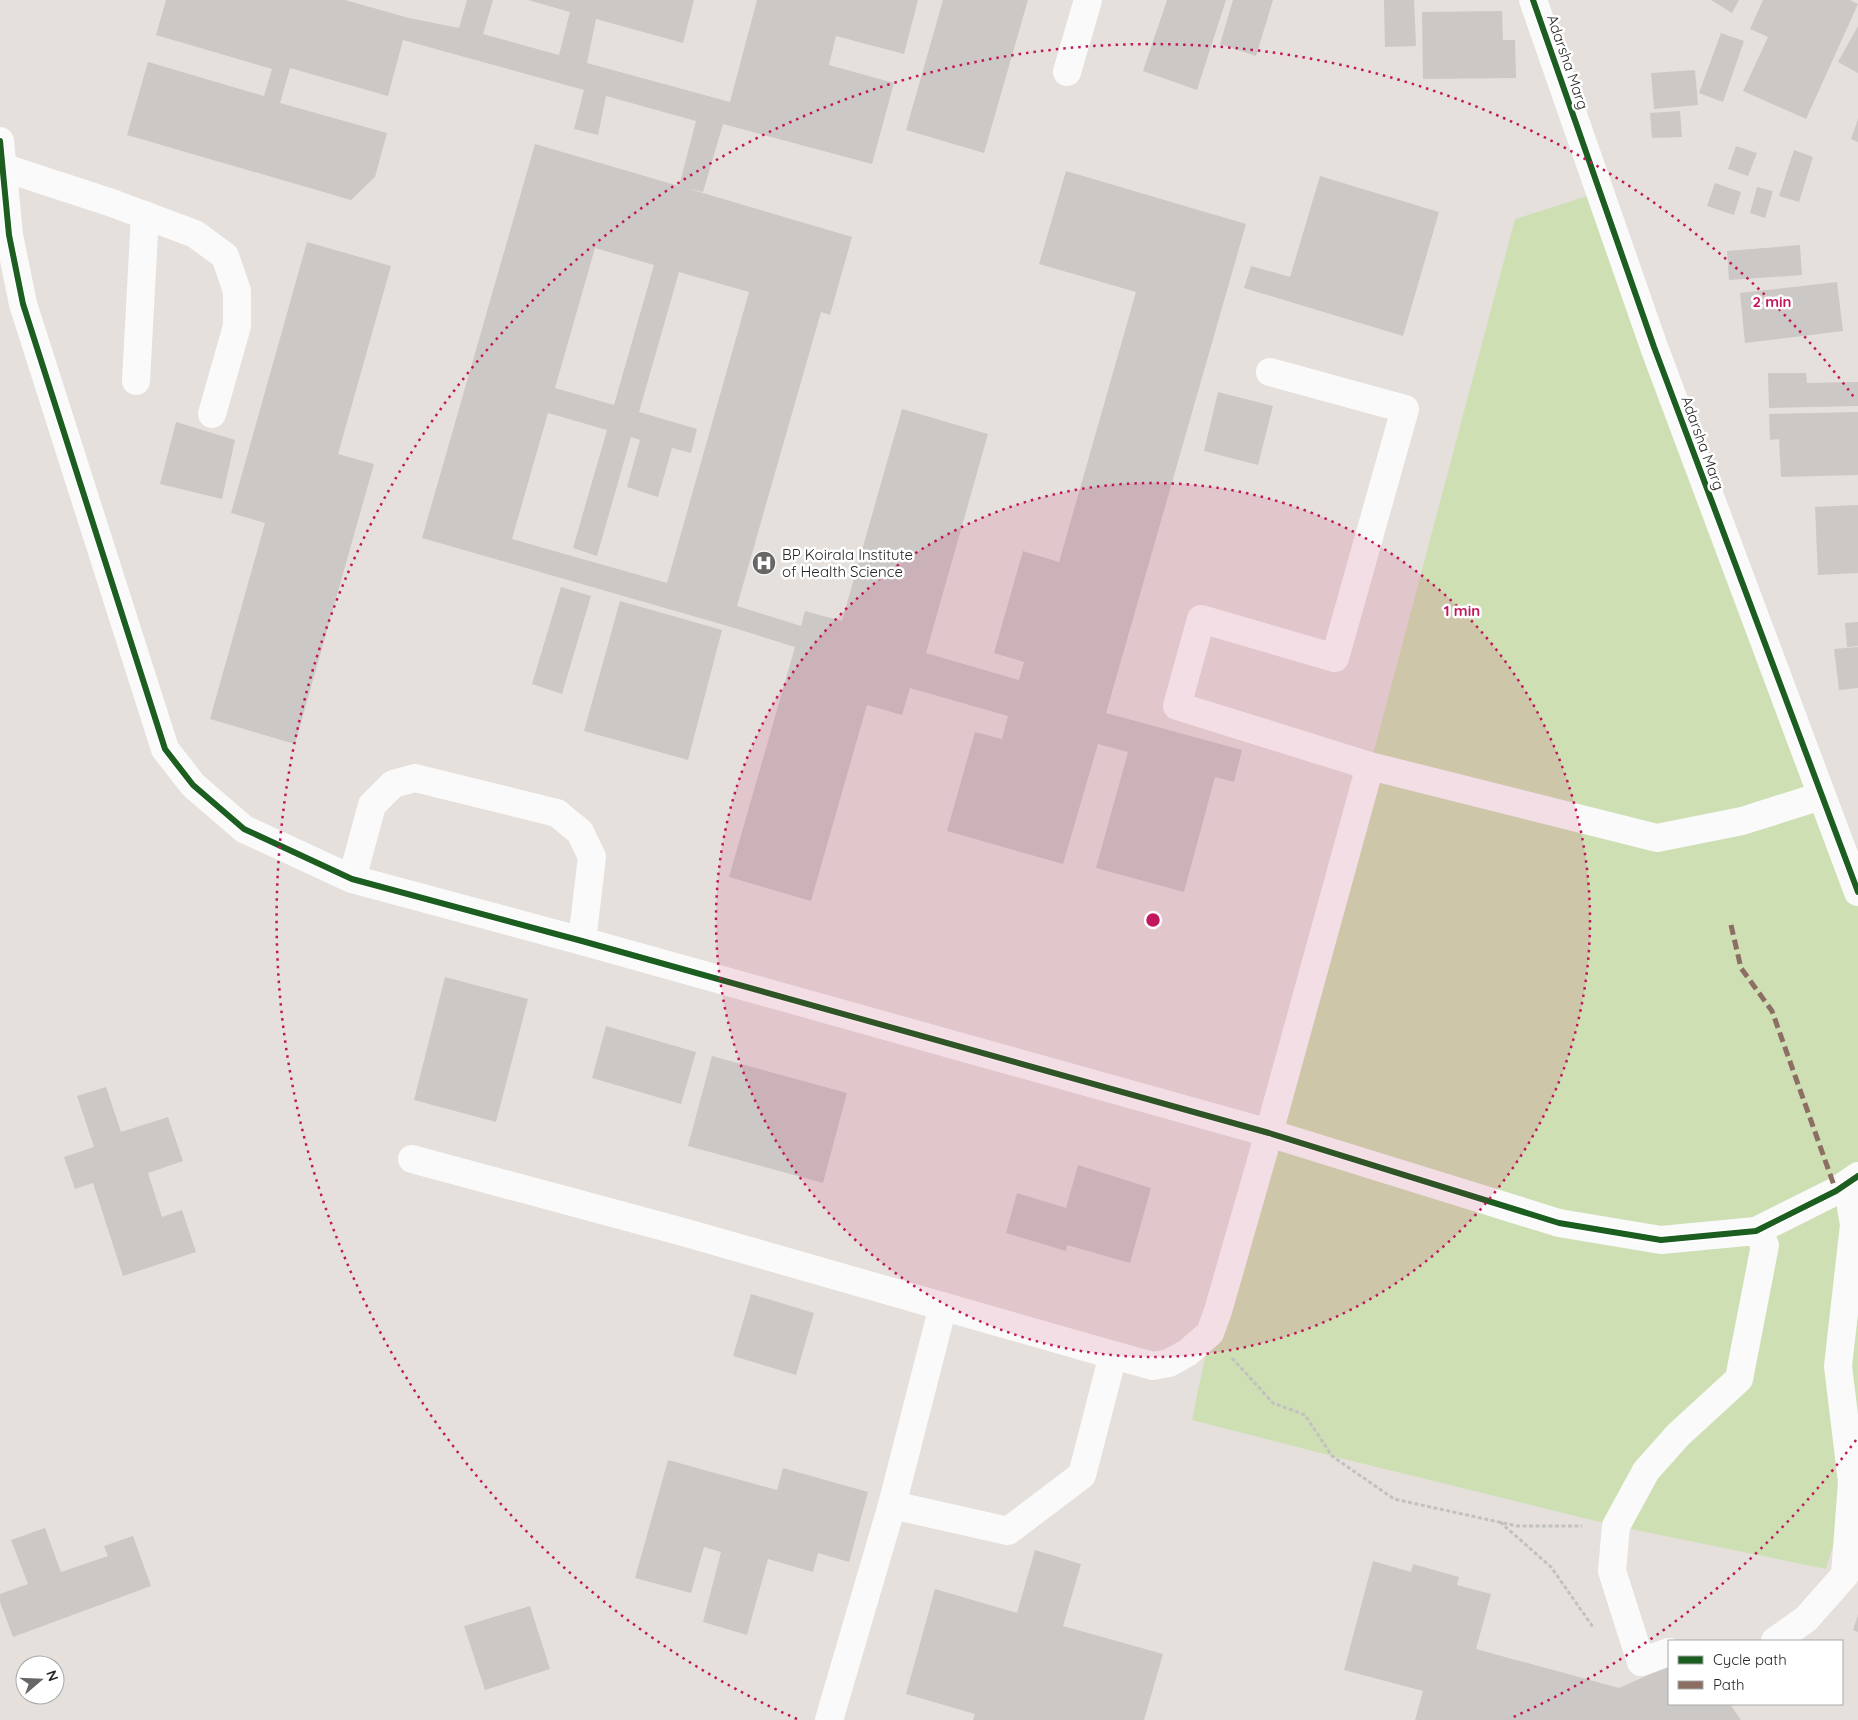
<svg xmlns="http://www.w3.org/2000/svg" width="1858" height="1720" viewBox="0 0 1858 1720" font-family="Quicksand,sans-serif">
	<rect width="100%" height="100%" fill="#e5e0dc"/>
	<!-- green -->
	<path fill="#cedfb4" d="M 1600,192 L 1858,892 L 1858,1483 L 1852,1482 L 1826,1569 L 1616,1526 L 1332,1456 L 1192,1420 L 1210,1333 L 1370,766 L 1515,219 Z"/>
	<!-- building -->
	<path fill="#ccc8c6" fill-rule="evenodd" d="M 166,0 L 345,0 L 409,18 L 459,28 L 467,0 L 493,0 L 483,34 L 559,55 L 570,12 L 528,0 L 694,0 L 683,43 L 596,19 L 587,63 L 730,102 L 757,0 L 918,0 L 904,54 L 836,36 L 829,65 L 894,83 L 872,164 L 723,124 L 703,192 L 686,188 L 852,237 L 830,315 L 821,312 L 737,606 L 801,626 L 805,611 L 842,621 L 902,409 L 988,434 L 926,653 L 1019,680 L 1024,662 L 994,653 L 1023,551 L 1059,562 L 1136,292 L 1039,264 L 1066,171 L 1246,224 L 1106,713 L 1242,750 L 1234,782 L 1215,777 L 1184,892 L 1096,868 L 1128,752 L 1098,744 L 1063,864 L 947,831 L 975,732 L 1002,739 L 1008,716 L 910,688 L 902,715 L 867,705 L 811,901 L 729,877 L 795,647 L 731,627 L 422,538 L 535,144 L 679,186 L 696,121 L 606,96 L 598,135 L 574,129 L 584,90 L 403,40 L 388,96 L 290,68 L 280,103 L 387,133 L 375,177 L 351,200 L 127,135 L 148,62 L 264,96 L 272,69 L 156,35 ZM 595,248 L 654,265 L 614,405 L 555,388 ZM 679,272 L 749,292 L 667,583 L 512,539 L 548,413 L 607,430 L 573,548 L 597,556 L 631,437 L 640,440 L 627,487 L 658,497 L 672,448 L 691,453 L 697,429 L 639,412 Z
		M 943,0 L 1028,0 L 984,153 L 906,130 Z
		M 1167,0 L 1226,0 L 1197,90 L 1143,71 Z
		M 1233,0 L 1273,0 L 1256,56 L 1220,44 Z
		M 1384,0 L 1414,0 L 1416,46 L 1385,47 Z
		M 1711,0 L 1739,0 L 1732,13 Z
		M 1763,0 L 1850,0 L 1858,4 L 1806,119 L 1743,91 L 1768,37 L 1750,29 Z
		M 1502,11 L 1503,40 L 1515,40 L 1516,78 L 1423,79 L 1422,12 Z
		M 1858,26 L 1858,73 L 1838,62 Z
		M 1721,33 L 1744,41 L 1723,102 L 1699,93 Z
		M 1695,70 L 1698,105 L 1654,109 L 1651,73 Z
		M 1680,111 L 1682,137 L 1652,138 L 1650,113 Z
		M 1858,119 L 1858,142 L 1851,139 Z
		M 1736,146 L 1757,153 L 1748,176 L 1728,169 Z
		M 1794,150 L 1813,157 L 1799,202 L 1779,196 Z
		M 1320,176 L 1439,212 L 1403,336 L 1244,288 L 1251,266 L 1290,277 Z
		M 1715,183 L 1741,192 L 1734,215 L 1707,206 Z
		M 1757,187 L 1773,191 L 1765,218 L 1750,213 Z
		M 307,242 L 391,266 L 338,454 L 374,464 L 295,744 L 210,719 L 265,523 L 231,513 Z
		M 1800,245 L 1802,275 L 1729,280 L 1727,251 Z
		M 1837,282 L 1843,331 L 1745,343 L 1740,293 Z
		M 1768,373 L 1806,373 L 1807,383 L 1858,382 L 1858,406 L 1769,408 Z
		M 1218,392 L 1273,406 L 1258,465 L 1204,451 Z
		M 1858,412 L 1858,475 L 1781,477 L 1779,439 L 1770,440 L 1769,414 Z
		M 176,422 L 235,440 L 222,499 L 160,484 Z
		M 1858,505 L 1858,573 L 1818,575 L 1815,507 Z
		M 561,587 L 591,596 L 562,694 L 532,684 Z
		M 620,601 L 722,630 L 688,760 L 584,731 Z
		M 1858,622 L 1858,646 L 1847,647 L 1845,623 Z
		M 1858,647 L 1858,688 L 1839,690 L 1834,649 Z
		M 445,977 L 528,999 L 496,1122 L 414,1100 Z
		M 606,1026 L 696,1052 L 681,1104 L 592,1078 Z
		M 712,1056 L 847,1093 L 823,1183 L 688,1146 Z
		M 106,1087 L 121,1132 L 168,1117 L 183,1161 L 148,1173 L 162,1217 L 182,1210 L 196,1252 L 123,1276 L 93,1183 L 75,1189 L 64,1157 L 94,1147 L 77,1096 Z
		M 1078,1165 L 1151,1188 L 1130,1263 L 1067,1245 L 1066,1251 L 1006,1233 L 1017,1193 L 1066,1208 Z
		M 751,1294 L 814,1313 L 796,1375 L 733,1356 Z
		M 668,1460 L 777,1490 L 783,1468 L 868,1492 L 849,1562 L 818,1553 L 813,1572 L 768,1559 L 747,1635 L 703,1622 L 721,1552 L 704,1547 L 691,1593 L 635,1578 Z
		M 45,1528 L 61,1572 L 108,1556 L 104,1546 L 133,1536 L 151,1586 L 13,1637 L 0,1602 L 0,1594 L 28,1584 L 11,1540 Z
		M 1035,1550 L 1081,1564 L 1063,1626 L 1163,1654 L 1144,1720 L 973,1720 L 975,1714 L 906,1694 L 935,1589 L 1017,1613 Z
		M 1373,1561 L 1411,1572 L 1413,1564 L 1459,1577 L 1457,1585 L 1491,1594 L 1476,1649 L 1619,1688 L 1669,1666 L 1669,1704 L 1730,1704 L 1741,1720 L 1415,1720 L 1423,1691 L 1344,1670 Z
		M 530,1606 L 550,1669 L 485,1690 L 464,1626 Z
		M 1858,1615 L 1858,1632 L 1853,1630 Z"/>
	<g fill="none" stroke-linecap="round" stroke-linejoin="round">
		<!-- path -->
		<path stroke="#c2c1c0" stroke-width="3" stroke-dasharray="4 2.5" stroke-linecap="butt" d="M 1232,1358 L 1273,1403 L 1305,1415 L 1332,1456 L 1394,1499 L 1517,1526 L 1582,1526
			M 1500,1522 L 1551,1567 L 1593,1627"/>
		<!-- minor -->
		<path stroke="#fbfafa" stroke-width="28" d="M 1533,0 L 1654,347 L 1858,892
			M 1067,72 L 1088,0
			M 0,141 L 9,235 L 23,304 L 165,749 L 193,785 L 244,829 L 352,879 L 582,941 L 1269,1133 L 1559,1223 L 1661,1240 L 1756,1231 L 1836,1191 L 1858,1176
			M 2,167 L 112,203 L 195,234 L 225,256 L 237,291 L 237,326 L 212,414
			M 1270,372 L 1405,409 L 1335,658 L 1201,619 L 1177,706 L 1370,766 L 1657,838 L 1742,821 L 1821,796
			M 136,381 L 145,215
			M 352,879 L 372,805 L 393,784 L 415,778 L 557,813 L 580,832 L 592,857 L 582,941
			M 412,1159 L 683,1232 L 1113,1355 L 1153,1366 L 1169,1363 L 1187,1353 L 1210,1333 L 1218,1311 L 1269,1133 L 1370,766
			M 892,1505 L 1008,1531 L 1082,1475 L 1113,1355
			M 1775,1641 L 1806,1619 L 1845,1575 L 1852,1482 L 1838,1366 L 1854,1225 L 1848,1189 L 1836,1191
			M 1669,1652 L 1641,1662 L 1612,1571 L 1616,1526 L 1646,1471 L 1678,1435 L 1739,1379 L 1765,1245 L 1756,1231
			M 829,1720 L 892,1505 L 943,1306"/>
		<!-- quiet -->
		<path stroke="#8d6e63" stroke-width="5" stroke-dasharray="10 5" stroke-linecap="butt" d="M 1731,925 L 1741,968 L 1772,1011 L 1836,1191"/>
		<!-- cycleway casing -->
		<g stroke="#fff" stroke-width="9">
			<path id="cycleway" d="M 1533,0 L 1654,347 L 1858,892
				M 0,141 L 9,235 L 23,304 L 165,749 L 193,785 L 244,829 L 352,879 L 582,941 L 1269,1133 L 1559,1223 L 1661,1240 L 1756,1231 L 1836,1191 L 1858,1176"/>
		</g>
		<!-- cycleway -->
		<use href="#cycleway" stroke="#1b5e20" stroke-width="6"/>
	</g>
	<!-- distance rings -->
	<circle cx="1153" cy="920" r="437" fill="#c2185b" fill-opacity=".12"/>
	<g fill="none" stroke="#c2185b" stroke-width="2.5" stroke-dasharray="2.5 5">
		<circle cx="1153" cy="920" r="437"/>
		<path d="M1856 1440A875 875 0 0 1 1509 1719M797 1719A875 875 0 1 1 1856 400"/>
	</g>
	<!-- icons -->
	<defs>
		<g id="hospital-disc" transform="scale(1.25)"><circle r="9.5" fill="#696766" stroke="#fff"/><path d="M-5-5h3v3.5h4V-5h3V5h-3V1.5h-4V5h-3Z" fill="#fff"/></g>
	</defs>
	<g fill-rule="evenodd">
		<use href="#hospital-disc" x="764" y="563"/>
	</g>
	<g text-anchor="middle" dominant-baseline="central" stroke-width="5" stroke-linejoin="round" paint-order="stroke">
		<!-- street labels -->
		<g font-size="15" fill="#262626" stroke="#fff">
			<text transform="translate(1568 62) rotate(71)">Adarsha Marg</text>
			<text transform="translate(1703 443) rotate(70)">Adarsha Marg</text>
		</g>
		<!-- poi labels -->
		<g font-size="15" fill="#262626" stroke="#fff" text-anchor="start">
			<text x="782" y="554">BP Koirala Institute<tspan x="782" dy="17">of Health Science</tspan></text>
		</g>
	</g>
	<circle cx="1153" cy="920" r="8" fill="#c2185b" stroke="#fff" stroke-width="2.5"/>
	<g font-size="15" text-anchor="middle" font-weight="bold" fill="#c2185b" stroke="#fff" stroke-width="5" stroke-linejoin="round" paint-order="stroke">
		<text x="1772" y="307">2 min</text>
		<text x="1462" y="616">1 min</text>
	</g>
	<!-- legend -->
	<rect x="1668" y="1640" width="175" height="65" fill="#ffffff" stroke="#a8a8a8"/>
	<rect x="1678" y="1656" width="25" height="8" fill="#1b5e20" stroke="#a8a8a8"/>
	<text x="1713" y="1665" font-size="15" fill="#262626">Cycle path</text>
	<rect x="1678" y="1681" width="25" height="8" fill="#8d6e63" stroke="#a8a8a8"/>
	<text x="1713" y="1690" font-size="15" fill="#262626">Path</text>
	<!-- north arrow -->
	<g transform="translate(40 1680) rotate(71)"><circle r="24" fill="#ffffff" stroke="#a8a8a8"/>
	<path d="M0-4L9 19L0 12L-9 19Z" fill="#696766"/>
	<text y="-8" font-size="14" font-weight="bold" text-anchor="middle" fill="#262626">N</text>
	</g>
</svg>
